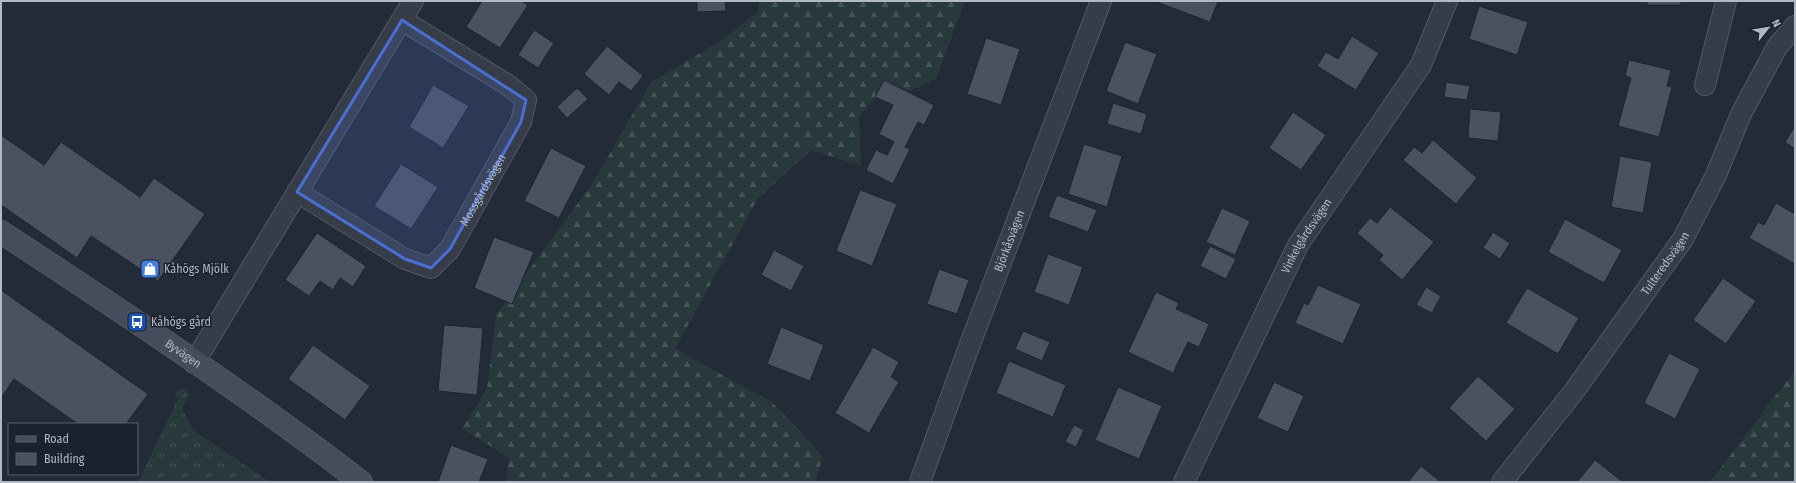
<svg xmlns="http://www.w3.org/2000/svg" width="1796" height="483" viewBox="0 0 1796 483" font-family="'Fira Sans Condensed',sans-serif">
	<defs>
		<pattern id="grass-tufts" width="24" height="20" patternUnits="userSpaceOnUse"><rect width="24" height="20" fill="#28393b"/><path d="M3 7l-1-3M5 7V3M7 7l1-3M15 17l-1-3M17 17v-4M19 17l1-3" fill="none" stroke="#455456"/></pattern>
		<pattern id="forest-firs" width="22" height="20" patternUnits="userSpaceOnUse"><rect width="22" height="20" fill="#28393b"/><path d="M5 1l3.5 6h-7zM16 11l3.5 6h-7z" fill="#455456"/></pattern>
	</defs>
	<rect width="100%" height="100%" fill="#232b38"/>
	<!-- grass -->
	<path fill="url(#grass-tufts)" d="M 182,387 L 189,392 L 182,409 L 193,430 L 270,482 L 138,482 L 178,399 L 174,394 Z"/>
	<!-- forest -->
	<path fill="url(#forest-firs)" d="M 758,1 L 965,1 L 936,79 L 910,91 L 884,88 L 859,116 L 861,166 L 811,150 L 758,198 L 675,349 L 772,402 L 823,456 L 815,482 L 506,482 L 509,458 L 462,428 L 487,389 L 496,315 L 594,181 L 651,82 L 716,44 L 758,12 Z
		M 1795,370 L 1795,482 L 1710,482 Z"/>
	<!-- building -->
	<path fill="#4a5262" stroke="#1e242f" d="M 482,1 L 521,1 L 528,5 L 500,48 L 466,27 Z
		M 697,1 L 725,1 L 726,11 L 697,12 Z
		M 1154,1 L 1218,1 L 1210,22 Z
		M 1647,1 L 1681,1 L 1681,5 L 1647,5 Z
		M 1479,6 L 1528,22 L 1517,55 L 1469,39 Z
		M 534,30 L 554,43 L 538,68 L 518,55 Z
		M 1352,36 L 1379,53 L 1356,90 L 1317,66 L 1326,52 L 1338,59 Z
		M 986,38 L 1020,49 L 1001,105 L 967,94 Z
		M 1125,42 L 1157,54 L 1138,104 L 1106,91 Z
		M 607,46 L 643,76 L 631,91 L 619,82 L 609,95 L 584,74 Z
		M 1629,60 L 1671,70 L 1667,86 L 1672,87 L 1659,137 L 1618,126 L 1631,78 L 1625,76 Z
		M 884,80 L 934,105 L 924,125 L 918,122 L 905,147 L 910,149 L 893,184 L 866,170 L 876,150 L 887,155 L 894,142 L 879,134 L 893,105 L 875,97 Z
		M 1446,82 L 1470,86 L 1467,100 L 1444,97 Z
		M 433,85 L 469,106 L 443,148 L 409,127 Z
		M 577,88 L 588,99 L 567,118 L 557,107 Z
		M 1113,103 L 1147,114 L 1141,134 L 1107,124 Z
		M 1470,109 L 1501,112 L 1498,141 L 1468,138 Z
		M 1293,112 L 1326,135 L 1301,170 L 1269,148 Z
		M 1795,126 L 1795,149 L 1785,142 Z
		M 1,135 L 44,165 L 61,142 L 140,197 L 154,178 L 205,214 L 158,281 L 91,236 L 77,258 L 1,205 Z
		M 1433,140 L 1477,178 L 1456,204 L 1403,160 L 1414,147 L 1422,153 Z
		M 1084,144 L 1122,156 L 1107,207 L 1068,194 Z
		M 551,148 L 586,166 L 559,218 L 524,201 Z
		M 1620,156 L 1652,162 L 1643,213 L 1611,207 Z
		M 401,164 L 438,187 L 411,229 L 374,206 Z
		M 860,190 L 897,204 L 872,266 L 836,251 Z
		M 1057,195 L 1097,210 L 1088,232 L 1048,217 Z
		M 1776,203 L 1795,214 L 1795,264 L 1749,238 L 1758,222 L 1764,225 Z
		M 1390,207 L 1434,242 L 1402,280 L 1379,260 L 1383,255 L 1357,233 L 1370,218 L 1377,223 Z
		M 1222,208 L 1250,221 L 1235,255 L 1206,242 Z
		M 1565,219 L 1622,250 L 1604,283 L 1548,252 Z
		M 1493,232 L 1510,243 L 1500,259 L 1483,248 Z
		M 317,233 L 366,266 L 353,287 L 340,278 L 333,290 L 320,281 L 309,296 L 285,280 Z
		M 494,237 L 534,252 L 512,304 L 474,288 Z
		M 1210,246 L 1236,259 L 1226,279 L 1200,266 Z
		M 774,250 L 804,266 L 791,291 L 761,275 Z
		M 1048,254 L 1083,267 L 1069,305 L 1034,292 Z
		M 939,269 L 969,280 L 957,314 L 927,304 Z
		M 1723,278 L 1756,301 L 1726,344 L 1693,320 Z
		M 1318,285 L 1361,304 L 1343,344 L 1295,323 L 1304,303 L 1308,305 Z
		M 1426,287 L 1441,296 L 1432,313 L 1416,305 Z
		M 1527,288 L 1579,318 L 1558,354 L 1506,323 Z
		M 1,290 L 148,394 L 126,424 L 78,424 L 14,379 L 1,398 Z
		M 1156,292 L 1179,303 L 1176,309 L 1209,324 L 1199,347 L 1188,342 L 1173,373 L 1128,352 Z
		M 444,325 L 483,328 L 477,395 L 438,391 Z
		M 781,327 L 824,345 L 810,381 L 767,364 Z
		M 1023,331 L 1050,342 L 1042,361 L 1015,349 Z
		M 313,345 L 370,386 L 345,420 L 288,379 Z
		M 873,347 L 899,362 L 891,377 L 899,382 L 869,433 L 835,413 Z
		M 1669,353 L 1700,369 L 1675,419 L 1644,403 Z
		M 1009,361 L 1066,385 L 1053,417 L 996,393 Z
		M 1478,376 L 1515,409 L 1486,441 L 1449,408 Z
		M 1274,382 L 1304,396 L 1288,432 L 1257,418 Z
		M 1118,387 L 1162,406 L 1139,459 L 1095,440 Z
		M 1074,425 L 1084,430 L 1076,447 L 1065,442 Z
		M 451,445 L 488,459 L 479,482 L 438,482 Z
		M 1595,460 L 1623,482 L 1577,482 Z
		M 1421,466 L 1441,482 L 1408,482 Z"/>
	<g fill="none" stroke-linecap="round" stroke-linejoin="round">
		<!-- street casing -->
		<g stroke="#525863" stroke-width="22">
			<g id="street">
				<path d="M 1705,85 L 1726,1"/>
				<path id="s1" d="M 297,192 L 405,259 L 431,268 L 450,249 L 521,122 L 526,100 L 508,85 L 402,20"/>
				<path d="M 194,363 L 413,1"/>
				<path id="s2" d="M 920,482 L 970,344 L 1101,1"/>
				<path id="s3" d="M 1184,482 L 1298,245 L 1421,65 L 1447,1"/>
				<path id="s4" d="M 1502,482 L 1575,390 L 1683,239 L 1716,175 L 1741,114 L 1777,47 L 1795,26"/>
			</g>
		</g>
		<!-- secondary casing -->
		<g stroke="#525863" stroke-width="24">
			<g id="secondary">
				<path id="s5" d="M 1,232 C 123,312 245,393 361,482"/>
			</g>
		</g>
		<!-- street -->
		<use href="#street" stroke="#373d48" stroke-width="20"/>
		<!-- secondary -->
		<use href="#secondary" stroke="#454c5b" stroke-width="22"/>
	</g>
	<!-- marked area -->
	<path fill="#4a6ed2" fill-opacity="0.2" stroke="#4a6ed2" stroke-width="3" stroke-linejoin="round" d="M 402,20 L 526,100 L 521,122 L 450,249 L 431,268 L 405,259 L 297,192 Z"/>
	<!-- icons -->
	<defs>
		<g id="shop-square" transform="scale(1)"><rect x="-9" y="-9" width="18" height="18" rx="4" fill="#3f7fe0" stroke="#1c222d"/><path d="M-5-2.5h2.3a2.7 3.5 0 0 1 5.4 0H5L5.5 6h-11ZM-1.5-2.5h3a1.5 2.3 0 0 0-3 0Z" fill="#fff"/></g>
		<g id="bus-square" transform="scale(1)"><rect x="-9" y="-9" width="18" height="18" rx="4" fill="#1a4fb4" stroke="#1c222d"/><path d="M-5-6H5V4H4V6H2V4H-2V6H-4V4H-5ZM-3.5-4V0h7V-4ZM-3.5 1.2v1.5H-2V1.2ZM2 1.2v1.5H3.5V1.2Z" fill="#fff"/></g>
	</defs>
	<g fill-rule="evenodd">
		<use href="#shop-square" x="150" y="269"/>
		<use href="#bus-square" x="137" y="322"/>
	</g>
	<g text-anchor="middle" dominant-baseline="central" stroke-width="3" stroke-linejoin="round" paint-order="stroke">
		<!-- street labels -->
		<g font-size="12" fill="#b2b8c5" stroke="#1c222d">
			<text stroke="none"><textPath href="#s1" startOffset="249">Mossgårdsvägen</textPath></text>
			<text stroke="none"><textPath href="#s3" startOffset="275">Vinkelgårdsvägen</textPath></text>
			<text stroke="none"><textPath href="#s2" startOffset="257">Björkåsvägen</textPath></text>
			<text stroke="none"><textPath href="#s4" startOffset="273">Tulteredsvägen</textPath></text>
			<text stroke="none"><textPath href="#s5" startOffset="219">Byvägen</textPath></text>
		</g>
		<!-- poi labels -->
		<g font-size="12" fill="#b2b8c5" stroke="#1c222d" text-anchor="start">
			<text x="164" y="269">Kåhögs Mjölk</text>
			<text x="151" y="322">Kåhögs gård</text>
		</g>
	</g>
	<!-- border -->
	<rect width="1796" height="483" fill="none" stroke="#b2b8c5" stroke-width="4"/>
	<!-- legend -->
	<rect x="8" y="423" width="130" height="52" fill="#1c222d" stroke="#585e6a"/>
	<rect x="16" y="436" width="20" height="6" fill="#454c5b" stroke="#585e6a"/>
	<text x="44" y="443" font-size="12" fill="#b2b8c5">Road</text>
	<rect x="16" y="453" width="20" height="12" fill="#4a5262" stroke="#585e6a"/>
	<text x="44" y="463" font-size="12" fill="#b2b8c5">Building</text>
	<!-- north arrow -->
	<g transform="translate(1768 28) rotate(60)" stroke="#1c222d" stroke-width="3" paint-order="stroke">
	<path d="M0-3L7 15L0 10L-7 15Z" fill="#b2b8c5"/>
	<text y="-6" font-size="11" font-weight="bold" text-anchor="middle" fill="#b2b8c5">N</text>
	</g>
</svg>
